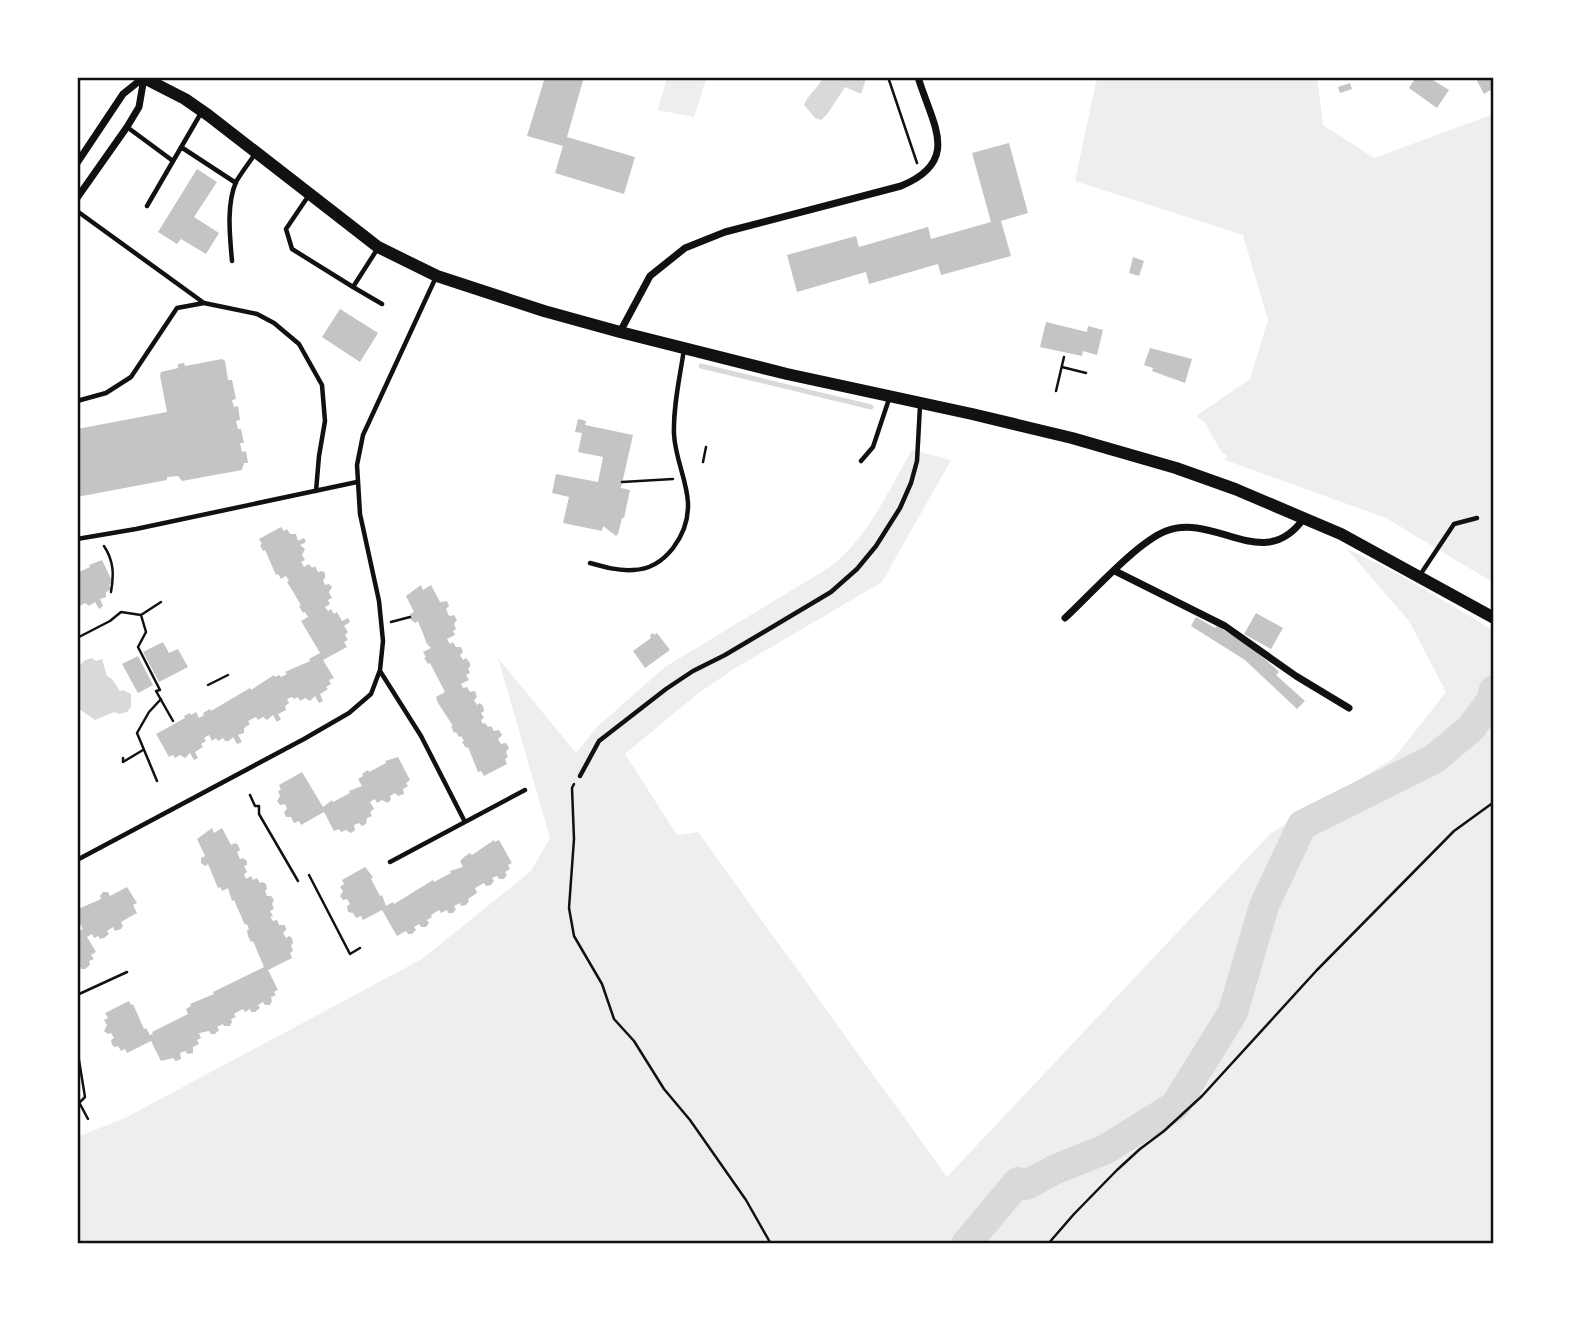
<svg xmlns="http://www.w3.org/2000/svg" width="1571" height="1321" viewBox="0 0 1571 1321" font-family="Merriweather,serif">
	<rect width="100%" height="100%" fill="#fff"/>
	<!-- green -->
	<path fill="#eee" d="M 667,77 L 707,77 L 694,117 L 658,110 Z
		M 1097,77 L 1317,77 L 1323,125 L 1374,158 L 1494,114 L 1494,583 L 1386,518 L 1225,460 L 1227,455 L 1222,453 L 1205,423 L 1196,416 L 1250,379 L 1268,320 L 1243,235 L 1075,181 Z
		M 912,450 L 951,460 L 882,582 L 732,670 L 696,695 L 625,754 L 677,835 L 698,832 L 947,1177 L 1270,834 L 1394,758 L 1446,692 L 1409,621 L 1346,548 C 1398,573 1446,601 1494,631 L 1494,1244 L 77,1244 L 77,1137 L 125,1118 L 422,959 L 531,871 L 550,838 L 498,658 L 576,753 L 598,726 L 665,667 L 830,567 C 868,538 888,491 912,450 Z"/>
	<!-- water -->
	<path fill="#d9d9d9" d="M 823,77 L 862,77 L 866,79 L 861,94 L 845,87 L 828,113 L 821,120 L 815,118 L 804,105 C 807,95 819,88 823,77 Z
		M 92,658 L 96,661 L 102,659 L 107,676 L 112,679 L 120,691 L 123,690 L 131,694 L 131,707 L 127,712 L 119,714 L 114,712 L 95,720 L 78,708 L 77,668 L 85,660 Z"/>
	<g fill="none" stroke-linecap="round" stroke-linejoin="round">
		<!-- stream -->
		<path stroke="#d9d9d9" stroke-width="5" d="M 701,366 L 871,407"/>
		<!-- river -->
		<path stroke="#d9d9d9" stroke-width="30" d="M 966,1244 L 1018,1182 L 1026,1185 L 1056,1169 L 1106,1149 L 1175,1106 L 1233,1012 L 1264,906 L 1302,825 L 1434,759 L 1471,728 L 1491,701 L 1494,690"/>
	</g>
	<!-- building -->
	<path fill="#c4c4c4" d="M 545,77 L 584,77 L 567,137 L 635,157 L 624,194 L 555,173 L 563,146 L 527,136 Z
		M 1416,77 L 1426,79 L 1428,77 L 1449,90 L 1437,108 L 1409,88 Z
		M 1475,77 L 1494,77 L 1494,88 L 1484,94 Z
		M 1350,83 L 1352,89 L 1340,93 L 1338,87 Z
		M 1009,143 L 1028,213 L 1001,221 L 1011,256 L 941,275 L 938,264 L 869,284 L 866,272 L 797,292 L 787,255 L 856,236 L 859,247 L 928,227 L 931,239 L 991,222 L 972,153 Z
		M 197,169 L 217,182 L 194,217 L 219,233 L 206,254 L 181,239 L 177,244 L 158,232 Z
		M 1133,257 L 1144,261 L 1139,276 L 1129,273 Z
		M 340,309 L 378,333 L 360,362 L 322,337 Z
		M 1046,322 L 1087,332 L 1088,326 L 1103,330 L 1097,355 L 1083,351 L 1082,356 L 1040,347 Z
		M 1150,348 L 1192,359 L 1185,383 L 1152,371 L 1153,368 L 1144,365 Z
		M 222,359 L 225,361 L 228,380 L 232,380 L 236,399 L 232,400 L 234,407 L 238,406 L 240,420 L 236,421 L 238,429 L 241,429 L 244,443 L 240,443 L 242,452 L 246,451 L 248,463 L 244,463 L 242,470 L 182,481 L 178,476 L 167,477 L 167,480 L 77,497 L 77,429 L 167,412 L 160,376 L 161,372 L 178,368 L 178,364 L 184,363 L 185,366 Z
		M 578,419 L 586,421 L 585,425 L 633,435 L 621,488 L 630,490 L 624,518 L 622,518 L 618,534 L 616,536 L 603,526 L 602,531 L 563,523 L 569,497 L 552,493 L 556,474 L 598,482 L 603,457 L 578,452 L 582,433 L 575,432 Z
		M 281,527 L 284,531 L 287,529 L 290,534 L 296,534 L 298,541 L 304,538 L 306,542 L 300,545 L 305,549 L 302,555 L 305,560 L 301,562 L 304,567 L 309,564 L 312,568 L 315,566 L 318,572 L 322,571 L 325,573 L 325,578 L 323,580 L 325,585 L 329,584 L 332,587 L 329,592 L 332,598 L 328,600 L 330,604 L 325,607 L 328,611 L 331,609 L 334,614 L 337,612 L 342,621 L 348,618 L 350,622 L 344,626 L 348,632 L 345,635 L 348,640 L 344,642 L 347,647 L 323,660 L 334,678 L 329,680 L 331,684 L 326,687 L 328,689 L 320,694 L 323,701 L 319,703 L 315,696 L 310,701 L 305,698 L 300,701 L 298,697 L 294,699 L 292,697 L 287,699 L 289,703 L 285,706 L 286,710 L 278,714 L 281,719 L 277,722 L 273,715 L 267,720 L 263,717 L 258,720 L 256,717 L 248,721 L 250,724 L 244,728 L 244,733 L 238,735 L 242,742 L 237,744 L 233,737 L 229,741 L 225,741 L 223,738 L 218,741 L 216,738 L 212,741 L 209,735 L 204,738 L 206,741 L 201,744 L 203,747 L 195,752 L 198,758 L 194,760 L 190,753 L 185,758 L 180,755 L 175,758 L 173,755 L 169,757 L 156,734 L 185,718 L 184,716 L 190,713 L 191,715 L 196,712 L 199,718 L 204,715 L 203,713 L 210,709 L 211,711 L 250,688 L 251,690 L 274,675 L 275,677 L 279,675 L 281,677 L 287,674 L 285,672 L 310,661 L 309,659 L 320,653 L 301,621 L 308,617 L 305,612 L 303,613 L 299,606 L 301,605 L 287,582 L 289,581 L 286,576 L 281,579 L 278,574 L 276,575 L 265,550 L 263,551 L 260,545 L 262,544 L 259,539 Z
		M 102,560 L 113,583 L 109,585 L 112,589 L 106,592 L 106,597 L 100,599 L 103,606 L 99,609 L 95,602 L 89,606 L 85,603 L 80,606 L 77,603 L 77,573 L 90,567 L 89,565 Z
		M 421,585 L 423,590 L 431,585 L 440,602 L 447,601 L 449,606 L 446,609 L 449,616 L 454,615 L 457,620 L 454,624 L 456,629 L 453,631 L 455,635 L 447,639 L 450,644 L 453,642 L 456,647 L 461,647 L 463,652 L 460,655 L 463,660 L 466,658 L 470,663 L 470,667 L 468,668 L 470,673 L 466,675 L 469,680 L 461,684 L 463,688 L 467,687 L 470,692 L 475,691 L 477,697 L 474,700 L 477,705 L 480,703 L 483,706 L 484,711 L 481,713 L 484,718 L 481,720 L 483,724 L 485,723 L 488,727 L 491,726 L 494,731 L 499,730 L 502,735 L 498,739 L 501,744 L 506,743 L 509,748 L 506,752 L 508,757 L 505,759 L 507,764 L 484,776 L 481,771 L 478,772 L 468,747 L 466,748 L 462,742 L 464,741 L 461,736 L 459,737 L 456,732 L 454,733 L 451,726 L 453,726 L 438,703 L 436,697 L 445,692 L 430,663 L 428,664 L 424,658 L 426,657 L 423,652 L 431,648 L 427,644 L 418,621 L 415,623 L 410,619 L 410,614 L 414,612 L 406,596 Z
		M 1256,613 L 1283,628 L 1271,649 L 1244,634 Z
		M 1196,617 L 1215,628 L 1217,626 L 1248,645 L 1276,669 L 1279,672 L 1276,675 L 1305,701 L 1297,709 L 1245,660 L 1191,626 Z
		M 653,633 L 654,635 L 657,633 L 670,650 L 645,668 L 633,651 L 651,638 L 650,635 Z
		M 163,642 L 169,653 L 178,649 L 188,667 L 159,682 L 143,652 Z
		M 138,656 L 153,685 L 138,693 L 122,664 Z
		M 398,757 L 410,780 L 406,783 L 408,786 L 403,789 L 404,794 L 398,796 L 395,793 L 390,796 L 391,799 L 388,803 L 382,800 L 377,803 L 375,799 L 370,802 L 374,809 L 370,812 L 372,816 L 367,818 L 366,824 L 362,826 L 359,823 L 354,825 L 355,830 L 351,833 L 346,830 L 341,832 L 339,829 L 334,831 L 324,812 L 301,825 L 299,821 L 294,823 L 291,817 L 286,817 L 284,812 L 287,809 L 285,804 L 280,805 L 277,801 L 280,796 L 278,791 L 281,790 L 279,785 L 302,772 L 323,807 L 332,800 L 333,802 L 350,793 L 349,791 L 362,786 L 358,779 L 363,776 L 362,774 L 368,770 L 369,772 L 386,763 L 385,761 Z
		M 212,828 L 214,833 L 222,828 L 231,845 L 235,843 L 238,845 L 240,850 L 237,852 L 240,859 L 243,858 L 247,861 L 247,865 L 244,866 L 247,872 L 244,874 L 246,879 L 251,876 L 253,880 L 257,878 L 260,883 L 263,882 L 266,884 L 267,889 L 265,891 L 267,896 L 271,896 L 274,900 L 272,904 L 274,909 L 270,911 L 273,916 L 270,917 L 273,921 L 277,920 L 279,925 L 285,925 L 286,930 L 283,933 L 286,938 L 289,936 L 292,938 L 293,944 L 291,945 L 293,951 L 290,953 L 292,958 L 268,970 L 278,990 L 274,992 L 276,995 L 271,997 L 272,1001 L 270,1005 L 265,1005 L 263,1002 L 258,1005 L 260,1008 L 255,1012 L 251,1012 L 250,1009 L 245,1012 L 243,1009 L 239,1011 L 234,1014 L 236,1017 L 231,1019 L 232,1022 L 230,1026 L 224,1026 L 223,1024 L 217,1027 L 219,1030 L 215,1034 L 211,1034 L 209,1031 L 199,1033 L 201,1038 L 197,1040 L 199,1044 L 193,1047 L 193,1053 L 188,1054 L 185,1051 L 180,1053 L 181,1059 L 176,1061 L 173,1058 L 161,1061 L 151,1041 L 127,1053 L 125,1049 L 121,1051 L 118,1046 L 115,1047 L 112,1045 L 111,1040 L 114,1038 L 111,1033 L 108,1034 L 104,1031 L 107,1025 L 104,1020 L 108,1018 L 105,1013 L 129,1001 L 131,1005 L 133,1004 L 144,1029 L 146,1028 L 150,1035 L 153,1034 L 152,1032 L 188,1014 L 186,1009 L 191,1006 L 190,1004 L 214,994 L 213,992 L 264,967 L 253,941 L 251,942 L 248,936 L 247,930 L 249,929 L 247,924 L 245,925 L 234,900 L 232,901 L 228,888 L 222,891 L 220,887 L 218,888 L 208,864 L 205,866 L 201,863 L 201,858 L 205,856 L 197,839 Z
		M 494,840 L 495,842 L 499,840 L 512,863 L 508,865 L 510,869 L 505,872 L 507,875 L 504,879 L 499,879 L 497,876 L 492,878 L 494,881 L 491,885 L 486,886 L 484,883 L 475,888 L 477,893 L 468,899 L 469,901 L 466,905 L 461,906 L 460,903 L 454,906 L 456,909 L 453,913 L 448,913 L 447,910 L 441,913 L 439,910 L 431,915 L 432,917 L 427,920 L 429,923 L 426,927 L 421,927 L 419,924 L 414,927 L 416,930 L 412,934 L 408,934 L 406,931 L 397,936 L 382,910 L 363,920 L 361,916 L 356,918 L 353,913 L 348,912 L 347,906 L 350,904 L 347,899 L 343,900 L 340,896 L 343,891 L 340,887 L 344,884 L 342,880 L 365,867 L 373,877 L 371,879 L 380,896 L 382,895 L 386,906 L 393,902 L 394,904 L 433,880 L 434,882 L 451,873 L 450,871 L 463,867 L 460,861 L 464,857 L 470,853 L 472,855 Z
		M 127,887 L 137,903 L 133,905 L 137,913 L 121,922 L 123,926 L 121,929 L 115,931 L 113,927 L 107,931 L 109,934 L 104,938 L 100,939 L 98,936 L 94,938 L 92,934 L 87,937 L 96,952 L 91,955 L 94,959 L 89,961 L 90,965 L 85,969 L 81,969 L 80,966 L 77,967 L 77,932 L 83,929 L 77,918 L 78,909 L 101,899 L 100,896 L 103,892 L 108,892 L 110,896 Z"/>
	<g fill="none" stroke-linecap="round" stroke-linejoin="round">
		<!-- path -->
		<path stroke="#111" stroke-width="2.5" d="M 888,77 L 917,163
			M 1062,367 L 1086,373
			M 1056,391 L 1064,357
			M 703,462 L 706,447
			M 622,482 L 673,479
			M 104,546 C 114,561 114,575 111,592
			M 141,615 L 161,602
			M 391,622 L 410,617
			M 77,638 L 110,621 L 121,612 L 141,615 L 146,632 L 138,647 L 160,690 L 156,691 L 173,721
			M 208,685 L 228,675
			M 123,758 L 123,762 L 143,750
			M 157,781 L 137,733 L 149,712 L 161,699
			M 574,784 L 572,788 L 574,839 L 569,908 L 574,936 L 602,984 L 614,1019 L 634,1041 L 664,1089 L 690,1120 L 746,1200 L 771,1244
			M 250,795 L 255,806 L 259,806 L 259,814 L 298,881
			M 309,875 L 350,954 L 360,948
			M 77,995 L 127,972
			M 77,1048 L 85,1097 L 77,1105
			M 80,1104 L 88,1119
			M 1048,1244 L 1074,1214 L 1117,1170 L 1140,1149 L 1164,1131 L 1202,1096 L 1317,970 L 1454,831 L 1494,802"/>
		<!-- service -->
		<path stroke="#111" stroke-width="4.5" d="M 127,127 L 173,161
			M 181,147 L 236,183
			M 309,195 L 286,229 L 292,249 L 353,287 L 378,248
			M 147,206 L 201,113
			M 77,211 L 204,303
			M 232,261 C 230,237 226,205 236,182 C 241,173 249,163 255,154
			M 353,287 L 382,304
			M 77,401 L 106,393 L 131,377 L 177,308 L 204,303 L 257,314 L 274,323 L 299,344 L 322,385 L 325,421 L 319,456 L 316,491
			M 861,461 L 873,447 L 889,399
			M 77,539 L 136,529 L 357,482
			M 590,563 C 604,567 618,571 633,570 C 666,569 689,534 688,503 C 687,480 675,458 674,434 C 673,406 680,377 684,349
			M 1420,575 L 1454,524 L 1477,518
			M 380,671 L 421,736 L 465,822
			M 580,776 L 599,741 L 666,689 L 693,671 L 725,655 L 831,592 L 857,569 L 876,546 L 900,508 L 911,483 L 917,461 L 920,406
			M 77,860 L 304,739 L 349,713 L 371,694 L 380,670 L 383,641 L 379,601 L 360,514 L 357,465 L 363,435 L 436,277
			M 390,862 L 525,790"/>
		<!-- minor -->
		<path stroke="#111" stroke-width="7" d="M 77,163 L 123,94 L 143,78
			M 77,198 L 127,127 L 139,107 L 144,78
			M 620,332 L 650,276 L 685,248 L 725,232 L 901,186 C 962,161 932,124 918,77
			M 1115,571 L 1225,626 L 1296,676 L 1349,708
			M 1065,618 C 1090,595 1137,542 1166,531 C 1216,512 1264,575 1304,518"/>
		<!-- secondary -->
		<path stroke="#111" stroke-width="12" d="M 142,77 L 185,99 L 208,115 L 378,247 L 437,276 L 544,311 L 620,332 L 787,374 L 972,414 L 1072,438 L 1176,468 L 1235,489 L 1341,534 L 1494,618"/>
	</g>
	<!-- border -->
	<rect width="1571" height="1321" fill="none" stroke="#ffffff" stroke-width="158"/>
	<rect x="79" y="79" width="1413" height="1163" fill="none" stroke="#111" stroke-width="2.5"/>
</svg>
